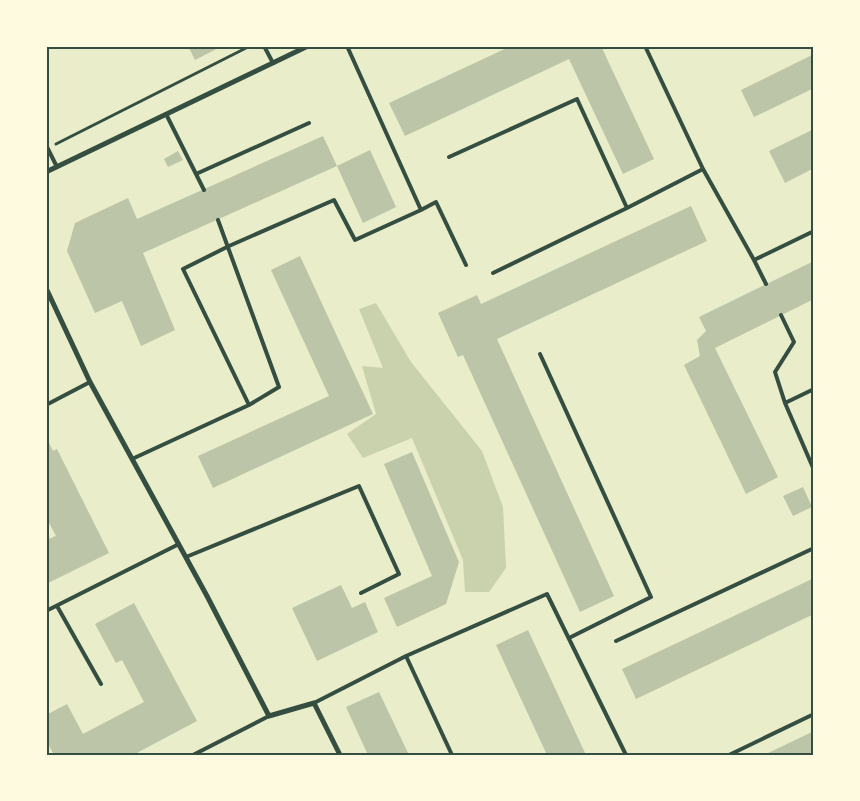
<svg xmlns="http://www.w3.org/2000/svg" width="860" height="801" viewBox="0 0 860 801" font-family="Commissioner,sans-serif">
	<rect width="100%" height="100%" fill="#e9edc9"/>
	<!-- green -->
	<path fill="#cad2ad" d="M 376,303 L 411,362 L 482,451 L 503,507 L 506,568 L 489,592 L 465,592 L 463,560 L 412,438 L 363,458 L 347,434 L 376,414 L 362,366 L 383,368 L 359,309 Z"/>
	<!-- building -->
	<path fill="#bcc5a7" d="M 188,46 L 222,46 L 195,60 Z
		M 511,46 L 601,46 L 654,159 L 623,174 L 569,59 L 405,136 L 389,103 Z
		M 814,54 L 814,88 L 754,117 L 741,90 Z
		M 814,129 L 814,168 L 785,183 L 769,151 Z
		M 323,136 L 337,166 L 143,253 L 175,330 L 141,346 L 122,301 L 95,313 L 67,251 L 75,223 L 128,198 L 137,219 Z
		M 370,150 L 396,207 L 363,223 L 337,166 Z
		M 178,151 L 183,160 L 168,167 L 164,159 Z
		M 691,206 L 707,241 L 497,339 L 614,596 L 580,612 L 463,355 L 458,357 L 438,313 L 477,295 L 481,304 Z
		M 300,256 L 373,414 L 213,488 L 198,456 L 329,396 L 271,270 Z
		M 814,261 L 814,299 L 715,348 L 778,477 L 746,494 L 684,365 L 700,356 L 697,340 L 706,331 L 699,317 Z
		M 46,437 L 53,451 L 57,449 L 109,553 L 46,584 L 46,540 L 56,536 L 46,517 Z
		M 412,452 L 459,562 L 446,604 L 397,627 L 384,598 L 432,576 L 384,464 Z
		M 803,487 L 812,507 L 793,516 L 783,496 Z
		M 814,578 L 814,614 L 636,699 L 622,669 Z
		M 341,585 L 352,608 L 365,602 L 378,632 L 317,661 L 292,608 Z
		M 134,603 L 197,721 L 133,755 L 54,755 L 46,740 L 46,715 L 67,704 L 83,734 L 144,702 L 122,660 L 116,663 L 95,624 Z
		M 528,630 L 586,755 L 547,755 L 496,645 Z
		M 379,692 L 409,755 L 368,755 L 346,707 Z
		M 814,731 L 814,755 L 764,755 Z"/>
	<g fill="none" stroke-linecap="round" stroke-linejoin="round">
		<!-- path -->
		<path stroke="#344e41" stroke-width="3" d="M 56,144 L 250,46"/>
		<!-- service -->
		<path stroke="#344e41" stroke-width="4" d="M 264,46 L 273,63
			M 645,46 L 703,169 L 754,260 L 766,284
			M 166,114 L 204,190
			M 46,145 L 57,167
			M 449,157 L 577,99 L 627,208
			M 196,174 L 309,123
			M 421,210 L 436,202 L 466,265
			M 754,260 L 814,231
			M 493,273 L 627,208 L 703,169
			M 781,315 L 794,342 L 775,372 L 785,403 L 814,470
			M 540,354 L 651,597 L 569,638
			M 785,403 L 814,389
			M 46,405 L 90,382
			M 249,405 L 183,269 L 229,246 L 334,200 L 355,240 L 421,210 L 347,46
			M 132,459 L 249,405 L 279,387 L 218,220
			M 186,557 L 359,486 L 399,574 L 361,593
			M 57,606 L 101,684
			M 46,611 L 179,544
			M 616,641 L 814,548
			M 406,656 L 452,755
			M 314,703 L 406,656 L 547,594 L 626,755
			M 193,755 L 269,716
			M 729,755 L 814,714"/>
		<!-- minor -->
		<path stroke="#344e41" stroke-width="5" d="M 46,172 L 308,46
			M 46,288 L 90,382 L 207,596 L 269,716 L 314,703 L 340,755"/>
	</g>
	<!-- border -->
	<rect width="860" height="801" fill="none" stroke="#fefae0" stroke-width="95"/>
	<rect x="48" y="48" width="764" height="706" fill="none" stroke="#344e41" stroke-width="2"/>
</svg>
